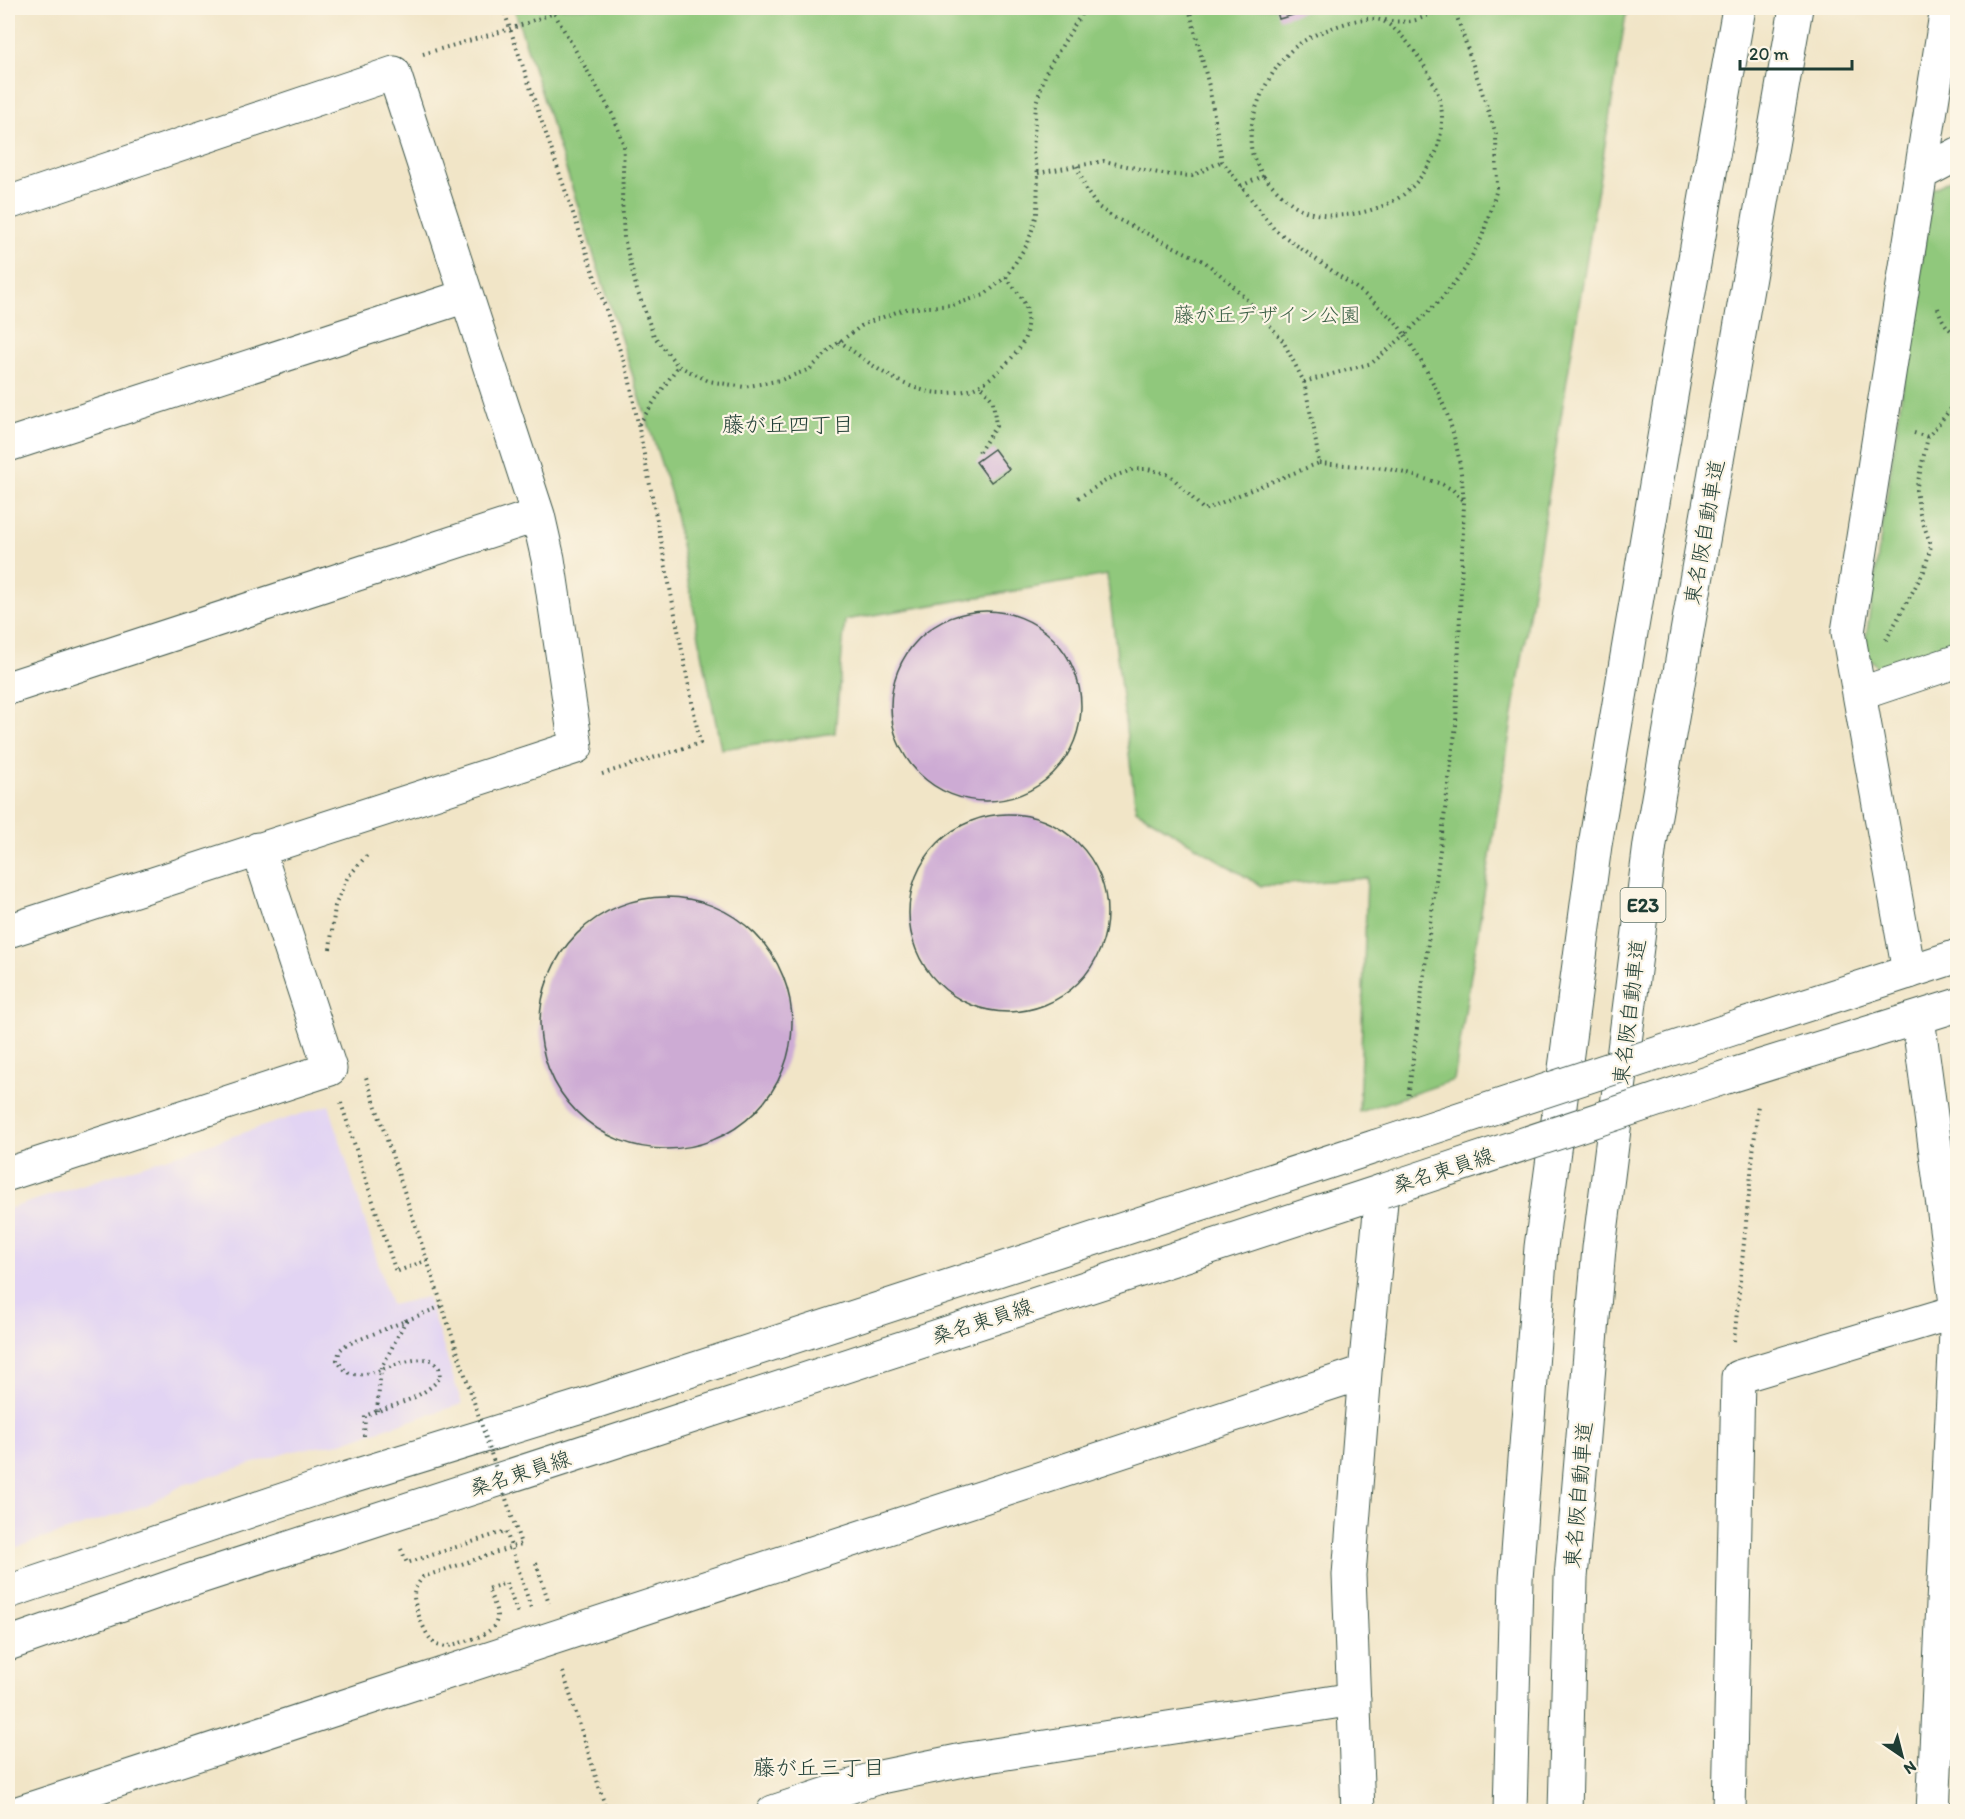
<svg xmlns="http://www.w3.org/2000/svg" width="1965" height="1819" viewBox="0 0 1965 1819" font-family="Itim,'Klee One',sans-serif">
	<rect width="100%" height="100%" fill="#fcf5e5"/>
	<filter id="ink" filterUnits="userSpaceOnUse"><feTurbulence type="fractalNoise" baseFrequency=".0167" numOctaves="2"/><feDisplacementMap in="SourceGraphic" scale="12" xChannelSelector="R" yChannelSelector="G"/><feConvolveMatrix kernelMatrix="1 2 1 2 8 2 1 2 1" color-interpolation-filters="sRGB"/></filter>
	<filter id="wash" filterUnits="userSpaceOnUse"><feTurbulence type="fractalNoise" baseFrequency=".008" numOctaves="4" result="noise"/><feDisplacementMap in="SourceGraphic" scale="24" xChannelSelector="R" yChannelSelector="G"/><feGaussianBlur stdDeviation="1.35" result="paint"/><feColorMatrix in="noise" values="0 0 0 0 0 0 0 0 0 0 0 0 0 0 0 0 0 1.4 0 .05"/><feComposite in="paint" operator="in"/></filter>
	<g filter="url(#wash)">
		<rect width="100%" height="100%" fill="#f1e5c7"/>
		<!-- built -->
		<path fill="#e2d4f3" d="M 329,1105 L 391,1305 L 427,1297 L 462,1404 L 340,1443 L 293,1451 L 183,1485 L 147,1505 L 8,1550 L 8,1209 Z"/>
		<!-- green -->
		<path fill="#90c87c" stroke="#588258" stroke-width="1.5" d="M 514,8 L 1627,8 L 1454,1080 L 1359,1112 L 1367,878 L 1261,886 L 1136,810 L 1107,575 L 845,620 L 835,733 L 721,749 L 671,494 Z
			M 1957,177 L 1957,643 L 1878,668 L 1864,651 L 1932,189 Z"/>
		<g id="blocks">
			<!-- building -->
			<path fill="#cdabd4" d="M 1276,8 L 1317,8 L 1279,19 Z
				M 994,449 L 1009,469 L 991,482 L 976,462 Z
				M891 706a95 95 0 1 1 190 0a95 95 0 1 1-190 0Z
				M909 913a99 99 0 1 1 198 0a99 99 0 1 1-198 0Z
				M540 1023a126 126 0 1 1 252 0a126 126 0 1 1-252 0Z"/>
		</g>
	</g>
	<g filter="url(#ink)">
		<use href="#blocks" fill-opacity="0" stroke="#3e564a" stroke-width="1.5"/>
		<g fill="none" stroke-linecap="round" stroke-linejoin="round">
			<!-- minor casing -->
			<g stroke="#3e564a" stroke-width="35">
				<path id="minor" d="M 1920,174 L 1958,154
					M 8,203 L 394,73 L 538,515 L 548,559 L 576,747 L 8,931
					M 8,445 L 466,296
					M 8,688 L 538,515
					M 1859,694 L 1958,661
					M 1909,972 L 1848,632 L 1947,8
					M 1918,1018 L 1957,1311 L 1933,1812
					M 8,1174 L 330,1069 L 258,849
					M 21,1812 L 1365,1372
					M 773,1812 L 876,1778 L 968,1759 L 1354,1699
					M 1358,1812 L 1349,1575 L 1365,1372 L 1382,1191
					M 1729,1812 L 1738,1377 L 1958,1311"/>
			</g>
			<!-- major casing -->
			<g stroke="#3e564a" stroke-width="35">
				<path id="major" d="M 1744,1025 L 1958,956
					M 1726,1077 L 1958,1005
					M 8,1592 L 348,1478 L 591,1403 L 1377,1146
					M 8,1644 L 188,1581 L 1382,1191"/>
			</g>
			<!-- highway casing -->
			<g stroke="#3e564a" stroke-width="35">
				<path id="highway" d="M 1510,1812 L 1516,1579 L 1541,1247 L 1595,845 L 1677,361 L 1739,8
					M 1565,1812 L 1571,1578 L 1599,1248 L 1650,844 L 1796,8"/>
			</g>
			<!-- path -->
			<path stroke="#3e564a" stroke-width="4" stroke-dasharray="1.5 4.5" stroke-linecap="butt" d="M 503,8 L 629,377 L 700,743 L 599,775
				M 554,8 L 554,13 L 614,117 L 624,146 L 622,199 L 624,238 L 637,290 L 654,336 L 678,366 L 709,381 L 744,387 L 781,380 L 810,369 L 834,346 L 864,324 L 905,309 L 953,305 L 984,295 L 1006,277 L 1028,243 L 1037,214 L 1038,173 L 1033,152 L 1036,103 L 1047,70 L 1085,8
				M 1189,8 L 1209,86 L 1222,161 L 1274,229 L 1363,293 L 1395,321 L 1405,335 L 1442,298 L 1465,269 L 1482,237 L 1497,189 L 1496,134 L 1454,8
				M 1385,20 C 1408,24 1421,21 1440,8
				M 423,54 L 510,29 L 554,13
				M 1077,166 L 1086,190 L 1097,206 L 1113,217 L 1205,262 L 1229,282 L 1257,310 L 1283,341 L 1304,382 L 1314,430 L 1319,463 L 1253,489 L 1204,510 L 1170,475 L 1148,469 L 1134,469 L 1112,477 L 1078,498
				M 1038,173 L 1104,161 L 1163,174 L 1192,176 L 1222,161
				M 1241,186 L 1263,176 C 1260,170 1256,163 1253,156 C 1242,121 1271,64 1299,44 C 1309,37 1321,32 1332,28 C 1346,23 1365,16 1380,20 C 1397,25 1418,55 1426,69 C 1442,96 1446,115 1438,147 C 1437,152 1433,157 1430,163 C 1424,174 1415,185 1404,194 C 1380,213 1329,223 1301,209 C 1287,202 1274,187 1263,176
				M 1938,308 C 1941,319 1947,330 1958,335
				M 839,341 C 867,361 896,386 931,392 C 943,394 960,393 972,389 C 989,383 1017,356 1024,340 C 1027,333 1028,319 1027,312 C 1026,300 1013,287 1006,277
				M 1304,382 L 1372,363 L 1405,335 C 1424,365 1446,402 1454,437 C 1460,458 1462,480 1464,502 L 1456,725 L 1408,1098
				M 639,424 L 678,366
				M 1914,433 L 1928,437
				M 979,452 L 996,426 L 993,401 L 980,384
				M 1319,463 L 1384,468 L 1405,473 L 1442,484 L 1453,490 L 1463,501
				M 1886,640 L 1924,571 L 1931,546 L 1920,514 L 1916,490 L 1928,437 L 1958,400
				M 330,949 L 335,906 L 347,878 L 369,853
				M 341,1103 L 396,1272 L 427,1260 L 366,1077
				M 1734,1341 L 1758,1104
				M 377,1411 L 381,1369 L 406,1320
				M 364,1436 L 365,1416 C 391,1405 420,1401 440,1378 L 439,1368 L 432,1360 C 404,1355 378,1377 354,1374 C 346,1373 341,1366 337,1360 L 340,1350 L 346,1345 L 442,1306
				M 401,1549 L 407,1563 L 506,1531 L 531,1608
				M 536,1563 L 549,1603
				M 506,1583 L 518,1614
				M 563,1672 L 607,1812"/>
			<!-- minor -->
			<use href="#minor" stroke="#fff" stroke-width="33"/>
			<!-- major -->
			<use href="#major" stroke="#fff" stroke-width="33"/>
			<!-- highway -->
			<use href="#highway" stroke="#fff" stroke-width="33"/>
			<!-- major-bridge casing -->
			<g stroke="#3e564a" stroke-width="35" stroke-linecap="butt">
				<path id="major-bridge" d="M 1377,1146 L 1744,1025
					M 1382,1191 L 1726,1077"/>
			</g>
			<!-- path-bridge -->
			<path stroke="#3e564a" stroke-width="4" stroke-dasharray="1.5 4.5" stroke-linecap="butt" d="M 427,1260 L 521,1544 L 423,1577 C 419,1582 415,1587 414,1594 C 413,1604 425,1635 433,1642 C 437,1646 441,1646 446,1647 C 462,1641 496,1637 497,1617 C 497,1608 491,1597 488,1589 L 506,1583"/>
			<!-- major-bridge -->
			<use href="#major-bridge" stroke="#fff" stroke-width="33"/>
		</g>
	</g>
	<g text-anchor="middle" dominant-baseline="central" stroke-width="4.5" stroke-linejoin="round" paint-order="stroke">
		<!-- shield labels -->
		<rect fill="#fcf5e5" stroke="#617469" stroke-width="1.5" x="1620.5" y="888" width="45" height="34" rx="4.5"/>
		<g font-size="20" font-weight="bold" fill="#1f3d34">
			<text x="1643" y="905">E23</text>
		</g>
		<!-- park labels -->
		<g font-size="21" fill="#3b6046" stroke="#fcf5e5">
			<text x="1267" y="314">藤が丘デザイン公園</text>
		</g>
		<!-- street labels -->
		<g font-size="21" fill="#1f3d34" stroke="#fcf5e5">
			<text transform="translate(1704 532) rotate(-80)">東名阪自動車道</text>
			<text transform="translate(1629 1012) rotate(-83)">東名阪自動車道</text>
			<text transform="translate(1443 1170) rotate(-18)">桑名東員線</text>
			<text transform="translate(982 1321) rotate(-18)">桑名東員線</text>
			<text transform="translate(520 1473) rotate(-18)">桑名東員線</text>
			<text transform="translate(1578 1495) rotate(-85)">東名阪自動車道</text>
		</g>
		<!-- neighbourhood labels -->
		<g font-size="22" fill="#1f3d34" stroke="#fcf5e5">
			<text x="788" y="424">藤が丘四丁目</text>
			<text x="819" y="1767">藤が丘三丁目</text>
		</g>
	</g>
	<!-- margin -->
	<rect width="1965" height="1819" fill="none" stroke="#fcf5e5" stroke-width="30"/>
	<!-- north arrow -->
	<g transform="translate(1902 1756) rotate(145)" stroke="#fcf5e5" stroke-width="4.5" paint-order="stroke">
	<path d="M0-4.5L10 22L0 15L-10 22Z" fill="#1f3d34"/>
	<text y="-9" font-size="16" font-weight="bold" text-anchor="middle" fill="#1f3d34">N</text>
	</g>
	<!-- scale -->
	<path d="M1740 60v9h112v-9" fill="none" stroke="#1f3d34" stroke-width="3"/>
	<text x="1749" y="60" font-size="18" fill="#1f3d34" stroke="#fcf5e5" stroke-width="4.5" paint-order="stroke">20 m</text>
</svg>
